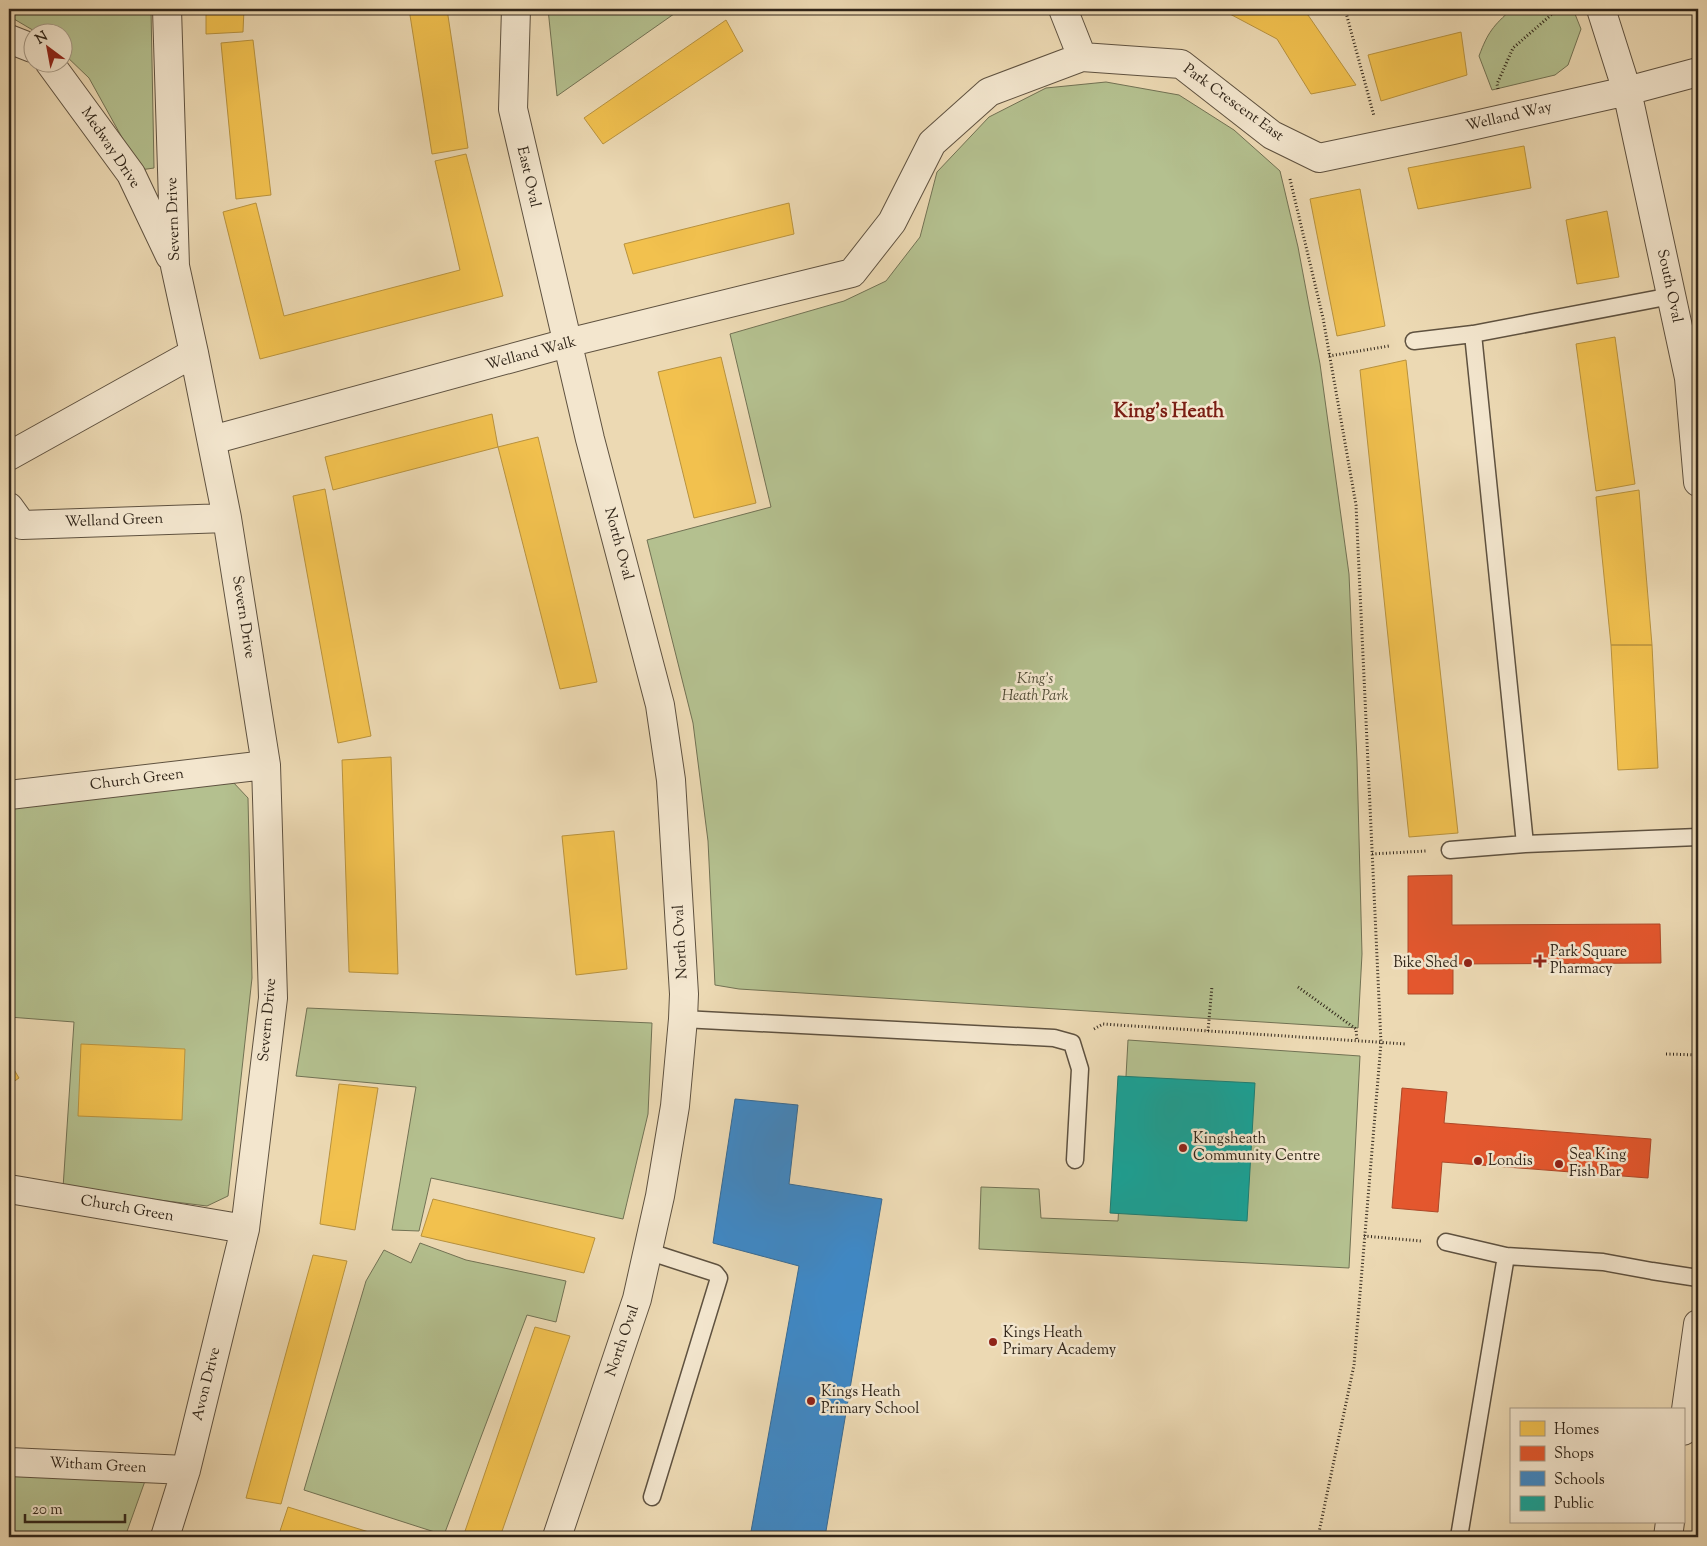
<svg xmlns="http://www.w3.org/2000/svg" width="1707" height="1546" viewBox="0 0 1707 1546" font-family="'Sorts Mill Goudy',serif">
	<rect width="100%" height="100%" fill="#ecd9b3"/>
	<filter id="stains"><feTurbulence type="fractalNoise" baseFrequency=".004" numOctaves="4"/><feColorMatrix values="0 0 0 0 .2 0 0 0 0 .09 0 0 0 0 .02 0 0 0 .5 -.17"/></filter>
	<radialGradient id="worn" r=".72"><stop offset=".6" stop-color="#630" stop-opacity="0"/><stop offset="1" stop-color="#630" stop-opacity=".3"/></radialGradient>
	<!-- green -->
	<path fill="#b4c08f" stroke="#727254" d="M 19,9 L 151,9 L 154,168 L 140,170 L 89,78 L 63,53 L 62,32 L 36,32 L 14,19 L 14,11 Z
		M 548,9 L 681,9 L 557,96 Z
		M 1512,9 L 1573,9 L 1581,29 L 1568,65 L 1555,75 L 1492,90 L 1479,56 C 1488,32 1493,26 1512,9 Z
		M 1106,82 L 1179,95 L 1234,130 L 1280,171 L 1298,247 L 1320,364 L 1349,574 L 1357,760 L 1362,954 L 1358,1028 L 739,989 L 715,985 L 708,841 L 693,723 L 647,540 L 771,507 L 730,334 L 844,301 L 886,281 L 920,237 L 937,172 L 989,117 L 1046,88 Z
		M 232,781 L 248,798 L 252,978 L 228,1196 L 207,1206 L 63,1188 L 74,1022 L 9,1017 L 9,802 Z
		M 307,1008 L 652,1023 L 648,1114 L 623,1219 L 431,1178 L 419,1231 L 392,1230 L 416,1087 L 296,1076 Z
		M 1128,1040 L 1360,1056 L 1349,1268 L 979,1249 L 981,1187 L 1039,1189 L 1041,1218 L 1118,1221 Z
		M 420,1243 L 466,1260 L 566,1281 L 556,1322 L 527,1315 L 444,1535 L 304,1490 L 366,1281 L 384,1250 L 411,1263 Z
		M 9,1472 L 145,1481 L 125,1537 L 9,1537 Z"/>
	<!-- homes -->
	<path fill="#f2c14e" stroke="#b8923e" d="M 206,9 L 244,9 L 243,32 L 206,34 Z
		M 409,9 L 447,9 L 468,148 L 432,154 Z
		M 1213,9 L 1298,9 L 1308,15 L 1356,85 L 1311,94 L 1277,39 L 1228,13 Z
		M 726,20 L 743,51 L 603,144 L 584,118 Z
		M 1461,32 L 1467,75 L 1381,101 L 1368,55 Z
		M 253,40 L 271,195 L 236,199 L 221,43 Z
		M 1524,146 L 1531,188 L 1418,209 L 1408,168 Z
		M 466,154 L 503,296 L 260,359 L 223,212 L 256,203 L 284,316 L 460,270 L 435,161 Z
		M 1360,189 L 1385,326 L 1337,336 L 1310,199 Z
		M 789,203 L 794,234 L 633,274 L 624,244 Z
		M 1607,211 L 1619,277 L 1577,284 L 1566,220 Z
		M 1615,337 L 1635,484 L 1596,491 L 1576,344 Z
		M 721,357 L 756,503 L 694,518 L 658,372 Z
		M 1406,360 L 1458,833 L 1409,837 L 1360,370 Z
		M 492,414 L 498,447 L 333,490 L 325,457 Z
		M 538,437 L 597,682 L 560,689 L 498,447 Z
		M 325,489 L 371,736 L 338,743 L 293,496 Z
		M 1639,490 L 1652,645 L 1611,645 L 1596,497 Z
		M 1611,645 L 1652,645 L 1658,768 L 1618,770 Z
		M 391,757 L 398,974 L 349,972 L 342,760 Z
		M 614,831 L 627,969 L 576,975 L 562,836 Z
		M 81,1044 L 185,1049 L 182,1120 L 78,1116 Z
		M 9,1061 L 19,1078 L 9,1085 Z
		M 339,1084 L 378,1088 L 355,1230 L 320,1224 Z
		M 433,1199 L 595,1238 L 584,1273 L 421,1236 Z
		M 313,1255 L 347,1261 L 281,1504 L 246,1498 Z
		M 535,1327 L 570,1336 L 500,1537 L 463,1537 Z
		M 288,1507 L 385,1537 L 278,1537 Z"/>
	<!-- shops -->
	<path fill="#e4572e" stroke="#ae4828" d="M 1452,875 L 1452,925 L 1660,924 L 1661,963 L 1453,964 L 1453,994 L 1408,994 L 1408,876 Z
		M 1402,1088 L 1447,1092 L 1444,1123 L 1651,1139 L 1648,1178 L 1442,1162 L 1438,1212 L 1392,1208 Z"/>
	<!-- schools -->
	<path fill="#3f88c5" stroke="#3a6a91" d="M 735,1099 L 798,1105 L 789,1184 L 882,1199 L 825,1537 L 750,1537 L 799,1266 L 713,1243 Z"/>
	<!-- public -->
	<path fill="#17a398" stroke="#1e7d72" d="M 1118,1076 L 1255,1083 L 1247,1221 L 1110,1213 Z"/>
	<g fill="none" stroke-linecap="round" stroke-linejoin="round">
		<!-- lane casing -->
		<g stroke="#5f5240" stroke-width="19">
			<path id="lane" d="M 1473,334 L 1525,844 L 1698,837
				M 1414,341 L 1473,334 L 1671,296
				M 1450,850 L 1525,844
				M 683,1019 L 1054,1038 L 1072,1043 L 1080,1069 L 1075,1160
				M 1446,1242 L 1506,1256 L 1603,1262 L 1652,1271 L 1698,1278
				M 647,1251 L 715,1273 L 719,1278 L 652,1497
				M 1459,1537 L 1506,1256"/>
		</g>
		<!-- street casing -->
		<g stroke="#5f5240" stroke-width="30">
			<path id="street" d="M 516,9 L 513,109 L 590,439 L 660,705 L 671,780 L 684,994 L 683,1019 L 675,1106 L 660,1196 L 637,1299 L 557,1537
				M 1063,9 L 1082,57
				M 1601,9 L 1627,91 L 1689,378 L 1698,482
				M 9,39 L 32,48
				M 49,62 L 131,174 L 170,256
				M 212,440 L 567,343 L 852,273 L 892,222 L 932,143 L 989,92 L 1082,57 L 1181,64 L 1272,135 L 1319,158 L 1453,130 L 1627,91 L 1698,72
				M 9,456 L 194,353
				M 9,507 L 22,525 L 227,518
				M 9,795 L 266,765
				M 9,1189 L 245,1229
				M 1683,1431 L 1698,1324
				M 9,1462 L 186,1470
				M 165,1537 L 186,1470 L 245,1229 L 273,998 L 266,765 L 227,518 L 194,353 L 175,266 L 167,9
				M 1668,1537 L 1670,1522"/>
		</g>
		<!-- path -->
		<path stroke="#302519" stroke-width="3" stroke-dasharray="1 2.5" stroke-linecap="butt" d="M 1345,9 L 1374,116
			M 1498,89 L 1497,84 L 1513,48 L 1551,15 L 1561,9
			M 1290,179 L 1323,318 L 1356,505 L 1381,1043 L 1354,1365 L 1318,1537
			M 1329,356 L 1389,346
			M 1372,854 L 1426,851
			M 1298,987 L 1356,1029 L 1357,1041
			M 1094,1029 L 1103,1024 L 1406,1044
			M 1208,1031 L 1212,986
			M 1666,1054 L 1698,1055
			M 1364,1236 L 1421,1241"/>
		<!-- lane -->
		<use href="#lane" stroke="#f3e6ce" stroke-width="16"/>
		<!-- street -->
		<use href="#street" stroke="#f3e6ce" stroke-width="28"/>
	</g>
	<!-- markers -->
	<g fill="#8f2418" stroke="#f3e6ce" stroke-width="2">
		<path d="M1537.5 953.5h5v5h5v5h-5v5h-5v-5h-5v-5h5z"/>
		<circle cx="1468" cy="963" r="5"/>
		<circle cx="1183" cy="1148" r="5"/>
		<circle cx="1478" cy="1161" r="5"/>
		<circle cx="1559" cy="1164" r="5"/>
		<circle cx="993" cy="1342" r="5"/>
		<circle cx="811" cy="1401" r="5"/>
	</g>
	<g text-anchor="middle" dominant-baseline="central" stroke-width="5" stroke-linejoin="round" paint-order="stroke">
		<!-- street labels -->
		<g font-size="15" fill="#302519" stroke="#f3e6ce">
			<text transform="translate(1233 103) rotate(36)">Park Crescent East</text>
			<text transform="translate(1509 117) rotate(-13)">Welland Way</text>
			<text transform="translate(110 148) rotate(56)">Medway Drive</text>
			<text transform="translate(528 177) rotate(77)">East Oval</text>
			<text transform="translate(174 219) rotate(-92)">Severn Drive</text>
			<text transform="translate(1669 286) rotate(78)">South Oval</text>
			<text transform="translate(531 354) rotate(-15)">Welland Walk</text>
			<text transform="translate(114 521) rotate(-2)">Welland Green</text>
			<text transform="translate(618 544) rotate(75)">North Oval</text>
			<text transform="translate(243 617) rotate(81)">Severn Drive</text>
			<text transform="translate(137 780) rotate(-7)">Church Green</text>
			<text transform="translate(681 942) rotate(-93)">North Oval</text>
			<text transform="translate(268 1020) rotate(-85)">Severn Drive</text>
			<text transform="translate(127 1209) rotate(10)">Church Green</text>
			<text transform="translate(623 1341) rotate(-71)">North Oval</text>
			<text transform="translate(207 1384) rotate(-76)">Avon Drive</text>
			<text transform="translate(98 1466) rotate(3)">Witham Green</text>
		</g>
		<!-- park labels -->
		<g font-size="15" font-style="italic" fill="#514c36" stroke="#f3e6ce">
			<text x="1035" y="679">King's<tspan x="1035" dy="17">Heath Park</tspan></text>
		</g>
		<!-- poi labels -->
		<g font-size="15" fill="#302519" stroke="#f3e6ce" text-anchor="start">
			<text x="1550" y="952">Park Square<tspan x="1550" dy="17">Pharmacy</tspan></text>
			<text x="1458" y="963" text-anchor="end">Bike Shed</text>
			<text x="1193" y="1139">Kingsheath<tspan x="1193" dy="17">Community Centre</tspan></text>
			<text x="1569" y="1155">Sea King<tspan x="1569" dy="17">Fish Bar</tspan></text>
			<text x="1488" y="1161">Londis</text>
			<text x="1003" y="1333">Kings Heath<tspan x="1003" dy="17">Primary Academy</tspan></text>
			<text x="821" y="1392">Kings Heath<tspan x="821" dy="17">Primary School</tspan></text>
		</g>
		<!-- district labels -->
		<g font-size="20" font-weight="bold" fill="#7a1f14" stroke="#f3e6ce">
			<text x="1169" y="412">King's Heath</text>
		</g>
	</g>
	<!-- margin -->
	<rect width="1707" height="1546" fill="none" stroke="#ecd9b3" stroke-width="30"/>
	<rect x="10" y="10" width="1687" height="1526" fill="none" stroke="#302519" stroke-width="2.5"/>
	<rect x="15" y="15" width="1677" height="1516" fill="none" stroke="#302519"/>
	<!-- legend -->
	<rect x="1510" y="1408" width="175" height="115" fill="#f3e6ce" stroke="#a59986"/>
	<rect x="1520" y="1421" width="25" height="15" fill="#f2c14e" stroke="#a59986"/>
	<text x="1554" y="1434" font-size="15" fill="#302519">Homes</text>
	<rect x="1520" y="1446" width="25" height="15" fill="#e4572e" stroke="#a59986"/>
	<text x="1554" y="1458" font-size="15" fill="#302519">Shops</text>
	<rect x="1520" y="1471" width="25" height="15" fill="#3f88c5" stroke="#a59986"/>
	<text x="1554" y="1484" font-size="15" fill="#302519">Schools</text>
	<rect x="1520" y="1496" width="25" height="15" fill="#17a398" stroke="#a59986"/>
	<text x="1554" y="1508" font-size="15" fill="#302519">Public</text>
	<!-- north arrow -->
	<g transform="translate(48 48) rotate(328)"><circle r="24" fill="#f3e6ce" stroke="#a59986"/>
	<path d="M0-4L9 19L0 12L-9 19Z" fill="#8f2418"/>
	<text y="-8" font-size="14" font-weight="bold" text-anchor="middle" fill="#302519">N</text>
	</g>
	<!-- scale -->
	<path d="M25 1514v8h100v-8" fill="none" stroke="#302519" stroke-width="2.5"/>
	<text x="32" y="1514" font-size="15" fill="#302519" stroke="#f3e6ce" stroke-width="4" paint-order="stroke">20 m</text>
	<rect width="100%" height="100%" filter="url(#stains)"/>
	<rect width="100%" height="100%" fill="url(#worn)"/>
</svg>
